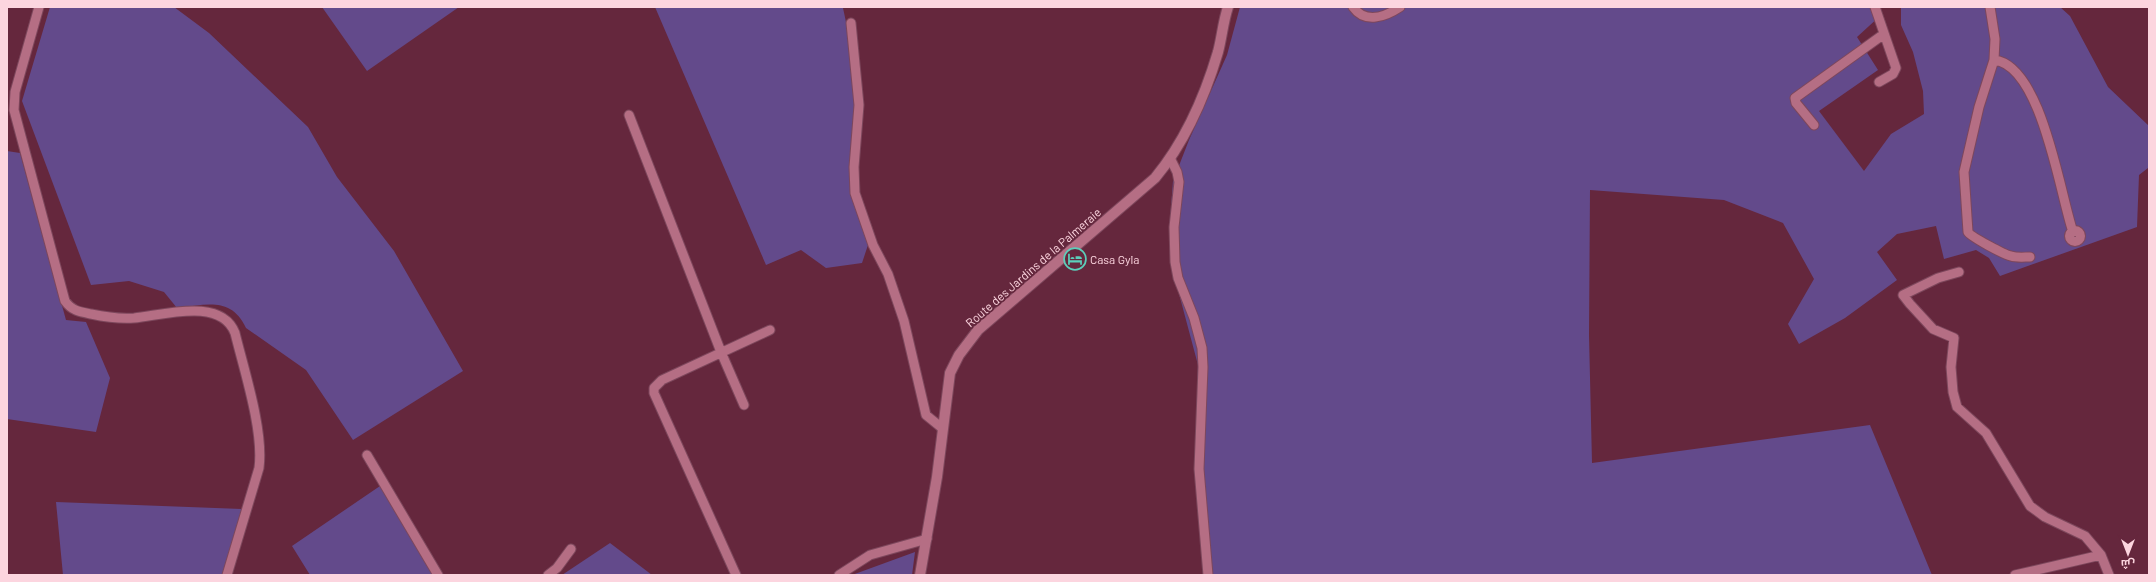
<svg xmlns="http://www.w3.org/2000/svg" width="2156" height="582" viewBox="0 0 2156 582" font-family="Barlow,Cairo,sans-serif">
	<rect width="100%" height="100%" fill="#65273d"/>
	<!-- green -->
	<path fill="#634a8b" d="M 50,7 L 174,7 L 209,33 L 308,127 L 337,177 L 394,251 L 463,371 L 353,440 L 306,370 L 246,328 C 231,296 206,305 177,308 L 164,292 L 129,281 L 91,285 L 22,101 Z
		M 322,7 L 459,7 L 367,71 Z
		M 655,7 L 845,7 L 843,8 L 852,50 L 856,109 L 850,185 L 869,242 L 862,263 L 826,268 L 801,250 L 766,265 Z
		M 1240,7 L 1876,7 L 1880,16 L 1857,37 L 1878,70 L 1819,111 L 1864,171 L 1891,134 L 1924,114 L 1923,91 L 1913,52 L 1901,25 L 1901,7 L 2060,7 L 2070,16 L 2108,87 L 2149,126 L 2148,168 L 2139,175 L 2137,227 L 2000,276 L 1989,258 L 1976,250 L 1944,259 L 1936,226 L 1897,234 L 1877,252 L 1897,280 L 1845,318 L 1799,344 L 1788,324 L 1814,279 L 1783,223 L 1724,200 L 1590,190 L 1589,335 L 1592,463 L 1870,425 L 1932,575 L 1211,575 L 1195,457 L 1198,365 L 1174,275 L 1169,233 L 1173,181 L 1189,140 L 1227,55 Z
		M 7,151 L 20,153 L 66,320 L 86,322 L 110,378 L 96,432 L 7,419 Z
		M 380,486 L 436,575 L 310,575 L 292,546 Z
		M 56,502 L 242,509 L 223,575 L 63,575 Z
		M 610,543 L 652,575 L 562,575 Z
		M 915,552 L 912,575 L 852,575 Z"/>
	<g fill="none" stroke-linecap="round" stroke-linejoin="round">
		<!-- street casing -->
		<g stroke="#7d475c" stroke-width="11">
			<path id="street" d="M 39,7 L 15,92 L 14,110 L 65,301 C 72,311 80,312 91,314 C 105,317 120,319 134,318 C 164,315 221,297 235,333 C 244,370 264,431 259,468 L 227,575
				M 1353,7 C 1365,24 1385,17 1400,7
				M 1875,7 L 1896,68 L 1893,74 L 1879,82
				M 1990,7 L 1995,39 L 1994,60 L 1979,107 L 1964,172 L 1968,232 C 1971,237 2005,255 2011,256 C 2017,258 2024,257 2030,257
				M 851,23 L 859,105 L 854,167 L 855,193 L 873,245 L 888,274 L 904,321 L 926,415 L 942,428
				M 1994,60 C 2042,65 2060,195 2073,232
				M 629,115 L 721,352 L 744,405
				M 1814,125 L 1796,103 L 1795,98 L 1884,34
				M 1171,160 L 1177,172 L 1179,182 L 1174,227 L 1175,262 L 1178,278 L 1194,318 L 1202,348 L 1203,367 L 1199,469 L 1208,575
				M2069.5 236a5.5 5.5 0 1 1 11 0a5.5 5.5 0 1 1-11 0Z
				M 1959,272 L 1938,278 L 1903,295 L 1910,304 L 1933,329 L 1954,338 L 1951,367 L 1953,392 L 1957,407 L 1986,433 L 2030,506 L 2045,517 L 2085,536 L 2101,555 L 2109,575
				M 367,455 L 438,575
				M 548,575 L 557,568 L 571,549
				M 736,575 L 654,393 L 654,388 L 662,380 L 770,330
				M 839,575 L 870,555 L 927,539
				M 2015,575 L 2101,555"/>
		</g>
		<!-- secondary casing -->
		<g stroke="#7d475c" stroke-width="12">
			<path id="secondary" d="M 920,575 L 937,477 L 950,373 L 959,355 L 978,330 L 1155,178 C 1184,143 1205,96 1218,52 C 1222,37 1223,22 1228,7"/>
		</g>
		<!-- street -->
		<use href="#street" stroke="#b56e84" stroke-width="9"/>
		<!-- secondary -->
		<use href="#secondary" stroke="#b56e84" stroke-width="10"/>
	</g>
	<!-- icons -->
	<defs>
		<g id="hotel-ring" transform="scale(1.15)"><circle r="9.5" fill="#65273d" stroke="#5cceba" stroke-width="1.5"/><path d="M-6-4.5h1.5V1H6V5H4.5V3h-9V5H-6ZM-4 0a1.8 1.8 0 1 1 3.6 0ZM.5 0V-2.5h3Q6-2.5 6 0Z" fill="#5cceba"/></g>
	</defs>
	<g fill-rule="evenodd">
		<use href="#hotel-ring" x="1075" y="259"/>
	</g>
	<g text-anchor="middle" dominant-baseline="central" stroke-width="3.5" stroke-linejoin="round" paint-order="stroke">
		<!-- poi labels -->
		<g font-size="12" fill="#fcd5df" stroke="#65273d" text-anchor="start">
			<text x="1090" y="259">Casa Gyla</text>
		</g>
		<!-- street labels -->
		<g font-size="12" fill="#fcd5df" stroke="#65273d">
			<text transform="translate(1033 267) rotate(-41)">Route des Jardins de la Palmeraie</text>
		</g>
	</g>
	<!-- border -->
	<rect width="2156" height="582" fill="none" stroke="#fcd5df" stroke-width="16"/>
	<!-- north arrow -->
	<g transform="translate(2128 554) rotate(180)" stroke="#65273d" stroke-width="3" paint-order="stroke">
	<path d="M0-3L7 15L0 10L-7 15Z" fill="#fcd5df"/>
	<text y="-6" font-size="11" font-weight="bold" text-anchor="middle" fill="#fcd5df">ش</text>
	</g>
</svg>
